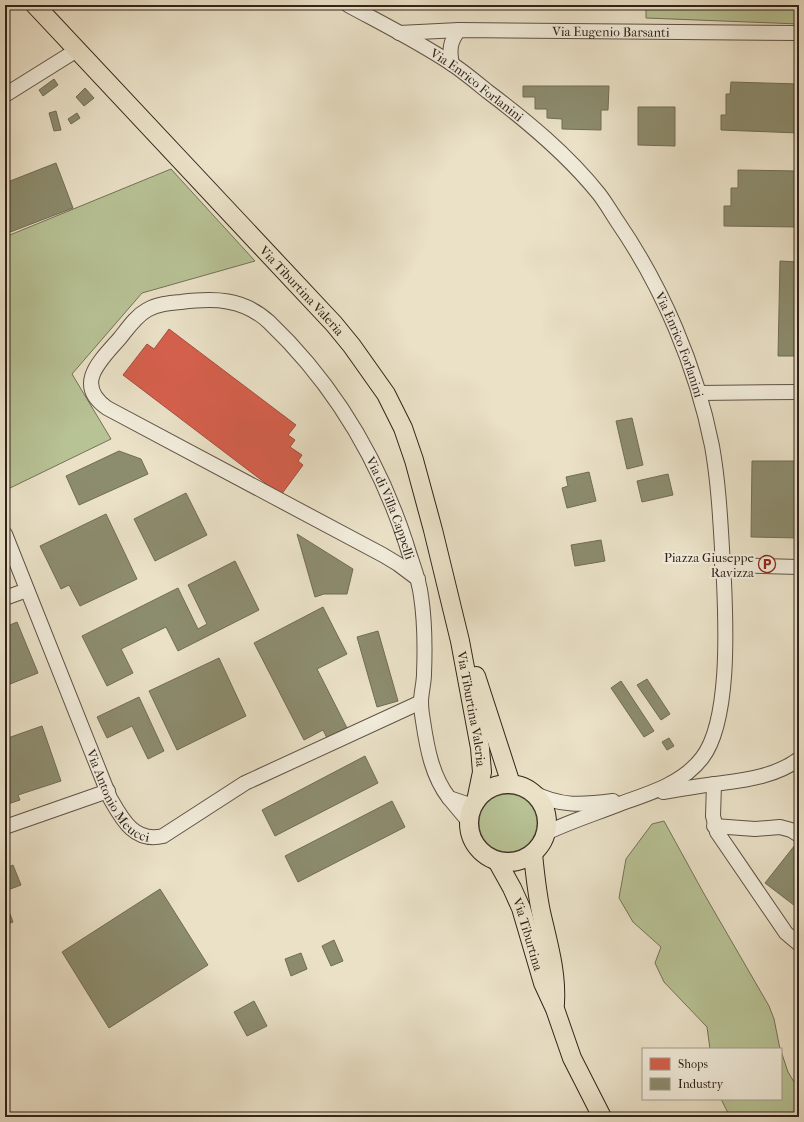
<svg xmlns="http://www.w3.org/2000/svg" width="804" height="1122" viewBox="0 0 804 1122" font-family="'IM FELL French Canon',serif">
	<rect width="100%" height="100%" fill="#eae1c7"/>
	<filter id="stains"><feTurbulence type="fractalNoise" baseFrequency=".005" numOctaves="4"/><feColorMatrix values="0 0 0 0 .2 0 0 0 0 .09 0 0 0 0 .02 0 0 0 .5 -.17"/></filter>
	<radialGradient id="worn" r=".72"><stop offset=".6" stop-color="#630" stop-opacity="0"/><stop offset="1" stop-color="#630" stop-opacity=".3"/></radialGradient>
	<!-- green -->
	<path fill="#b7c295" stroke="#747258" d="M 646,5 L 799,5 L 799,24 L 646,18 Z
		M 171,169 L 255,261 L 142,293 L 72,374 L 111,439 L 10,488 L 5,476 L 5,237 Z
		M479 823a29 29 0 1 1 58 0a29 29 0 1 1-58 0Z
		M 664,821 L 703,892 L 769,1006 L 774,1019 L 780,1049 L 710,1049 L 707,1027 L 664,982 L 655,963 L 661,947 L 633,922 L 619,898 L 626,859 L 652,824 Z
		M 781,1051 L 788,1072 L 799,1090 L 799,1117 L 730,1117 L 721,1099 L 781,1099 Z"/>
	<!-- shops -->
	<path fill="#d6604d" stroke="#a44e3e" d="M 169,329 L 296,425 L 288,435 L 295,440 L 290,447 L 302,455 L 298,461 L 303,465 L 281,495 L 123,375 L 147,344 L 154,349 Z"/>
	<!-- industry -->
	<path fill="#8c8c6e" stroke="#716c55" d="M 492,5 L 532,5 L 532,6 L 492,6 Z
		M 572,5 L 615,5 L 615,8 L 572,7 Z
		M 54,79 L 58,85 L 43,96 L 39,90 Z
		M 731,82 L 799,84 L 799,133 L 721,130 L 721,115 L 726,115 L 726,94 L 730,94 Z
		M 523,86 L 609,86 L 608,110 L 601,110 L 601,130 L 562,129 L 562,119 L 547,118 L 547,109 L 535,109 L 535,97 L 523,97 Z
		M 85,88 L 94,98 L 84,106 L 76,97 Z
		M 638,107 L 675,107 L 675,146 L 638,145 Z
		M 56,111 L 61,130 L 54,131 L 49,113 Z
		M 77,113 L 80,118 L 71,124 L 68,119 Z
		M 56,163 L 73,208 L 5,234 L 5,183 Z
		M 738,170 L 799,171 L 799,227 L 724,226 L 724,206 L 731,206 L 731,188 L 738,188 Z
		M 780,261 L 799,262 L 799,356 L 778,356 Z
		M 632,418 L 643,465 L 627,469 L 616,421 Z
		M 119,451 L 141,459 L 148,474 L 79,505 L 66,476 Z
		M 752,461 L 799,461 L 799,538 L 751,537 Z
		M 589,472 L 596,501 L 567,508 L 562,488 L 568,486 L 566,477 Z
		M 668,474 L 673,495 L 642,502 L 637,481 Z
		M 186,493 L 207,535 L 155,561 L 134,519 Z
		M 106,514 L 137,579 L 80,606 L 69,585 L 61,589 L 40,546 Z
		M 297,534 L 353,569 L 347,594 L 324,594 L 315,597 Z
		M 601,540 L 605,561 L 575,566 L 571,545 Z
		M 235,561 L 259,610 L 178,651 L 166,627 L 121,649 L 133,673 L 107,686 L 82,636 L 178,588 L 198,629 L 207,624 L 188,585 Z
		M 323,607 L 347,654 L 317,669 L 347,728 L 327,738 L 323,730 L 304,740 L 254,643 Z
		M 17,622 L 38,673 L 5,686 L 5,627 Z
		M 378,631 L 398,701 L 377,707 L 357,637 Z
		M 219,658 L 246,716 L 177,750 L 149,691 Z
		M 647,679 L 670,714 L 661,720 L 637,685 Z
		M 621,681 L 654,731 L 644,737 L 611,688 Z
		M 139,697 L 164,751 L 148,759 L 132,726 L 107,738 L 97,717 Z
		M 42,726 L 61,781 L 18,795 L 20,800 L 5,805 L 5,739 Z
		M 669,738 L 674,746 L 667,750 L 662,742 Z
		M 365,756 L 378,783 L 275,836 L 262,810 Z
		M 392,801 L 405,827 L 298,882 L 285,856 Z
		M 795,845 L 799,849 L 799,909 L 765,883 Z
		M 13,865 L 21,885 L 5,891 L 5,869 Z
		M 160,889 L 208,965 L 109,1028 L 62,952 Z
		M 5,901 L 13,922 L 5,925 Z
		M 334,940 L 343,961 L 331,966 L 322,946 Z
		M 301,953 L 307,969 L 291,976 L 285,959 Z
		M 254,1001 L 267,1026 L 247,1036 L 234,1012 Z"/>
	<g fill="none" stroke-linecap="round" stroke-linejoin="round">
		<!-- minor casing -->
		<g stroke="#5f5246" stroke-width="16">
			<g id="minor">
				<path id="s1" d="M 348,5 C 383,24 419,42 452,64 C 464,72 476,82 487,91 C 527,121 567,154 599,194 C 606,203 611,212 617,221 C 663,288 696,366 712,446 C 720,491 721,537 724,582 C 726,627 730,722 702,758 C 683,783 651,793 622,803 C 597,813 571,821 546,833"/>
				<path id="s2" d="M 399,33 L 459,30 L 799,33"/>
				<path d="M 452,64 C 449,50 450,41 459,30"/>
				<path d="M 5,95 L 77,50"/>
				<path d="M 699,393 L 799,392"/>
				<path id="s3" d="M 5,534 L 110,798 C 122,819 134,843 163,836 L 245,783 L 421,702"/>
				<path d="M 722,565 L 799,567"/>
				<path id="s4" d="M 418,579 L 398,564 L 383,555 L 107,408 C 73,384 101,360 120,338 C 128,328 136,316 147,310 C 157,304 169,303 181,302 C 214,298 243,298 269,322 C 334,384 378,458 406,543 C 411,561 419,578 421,596 C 425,622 425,649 424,674 C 424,683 421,693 421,702 C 421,708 422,715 423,721 C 427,748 432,776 449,798"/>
				<path d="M 5,598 L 27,590"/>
				<path d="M 714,784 L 713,816 L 717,832 L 786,933 L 799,944"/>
				<path d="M 532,792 C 560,807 583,805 613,801"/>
				<path d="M 663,792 C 680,789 698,786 715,784 C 744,780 775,777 799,759"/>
				<path d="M 469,822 L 449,798 L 473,806"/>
				<path d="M 714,826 L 755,829 L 780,827 L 791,830 L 799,835"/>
				<path d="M 5,827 L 108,791"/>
			</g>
		</g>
		<!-- major casing -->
		<g stroke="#31231b" stroke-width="20">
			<g id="major">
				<path id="s5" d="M 35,5 L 334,324 L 352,346 L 386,394 L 403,428 L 414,460 L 433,530 L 460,641 L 480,748 L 482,772 L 476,801"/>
				<path d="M 476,676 L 511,784"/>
				<circle cx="508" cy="823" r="39"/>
				<path d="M 533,854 C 535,874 537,893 541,912 C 548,943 557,972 555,1004"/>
				<path id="s6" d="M 497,861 L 512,888 L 521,908 L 543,983 L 555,1009 L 572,1058 L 602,1117"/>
			</g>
		</g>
		<!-- minor -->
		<use href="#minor" stroke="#f1ecdb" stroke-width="14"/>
		<!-- major -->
		<use href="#major" stroke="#eae1c7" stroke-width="18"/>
	</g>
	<!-- icons -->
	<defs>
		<g id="parking-ring" transform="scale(0.9)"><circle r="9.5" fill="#f1ecdb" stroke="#8f2418" stroke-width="1.5"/><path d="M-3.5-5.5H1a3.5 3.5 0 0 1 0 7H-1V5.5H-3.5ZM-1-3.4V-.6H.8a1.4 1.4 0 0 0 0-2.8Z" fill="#8f2418"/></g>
	</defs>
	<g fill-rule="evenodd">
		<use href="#parking-ring" x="767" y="564"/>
	</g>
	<g text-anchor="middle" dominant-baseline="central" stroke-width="4" stroke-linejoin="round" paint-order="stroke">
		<!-- street labels -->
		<g font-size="13" fill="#31231b" stroke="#f1ecdb">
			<text stroke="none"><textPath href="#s2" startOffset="212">Via Eugenio Barsanti</textPath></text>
			<text stroke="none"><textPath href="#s1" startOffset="152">Via Enrico Forlanini</textPath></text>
			<text stroke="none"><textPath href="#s5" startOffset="391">Via Tiburtina Valeria</textPath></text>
			<text stroke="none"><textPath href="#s1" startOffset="488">Via Enrico Forlanini</textPath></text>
			<text stroke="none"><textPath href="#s4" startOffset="833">Via di Villa Cappelli</textPath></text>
			<text stroke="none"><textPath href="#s5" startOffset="852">Via Tiburtina Valeria</textPath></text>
			<text stroke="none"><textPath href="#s3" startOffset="287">Via Antonio Meucci</textPath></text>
			<text stroke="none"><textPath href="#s6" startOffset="80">Via Tiburtina</textPath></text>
		</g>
		<!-- poi labels -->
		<g font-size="13" fill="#31231b" stroke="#f1ecdb" text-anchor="end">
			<text x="754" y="557">Piazza Giuseppe<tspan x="754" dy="15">Ravizza</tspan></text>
		</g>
	</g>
	<!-- margin -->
	<rect width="804" height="1122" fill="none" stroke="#eae1c7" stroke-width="20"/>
	<rect x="6" y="6" width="792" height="1110" fill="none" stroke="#31231b" stroke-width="2"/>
	<rect x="10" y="10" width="784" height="1102" fill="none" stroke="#31231b"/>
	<!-- legend -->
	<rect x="642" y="1048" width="140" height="52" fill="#f1ecdb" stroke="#a49c8e"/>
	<rect x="650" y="1058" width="20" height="12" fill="#d6604d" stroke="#a49c8e"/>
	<text x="678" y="1068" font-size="12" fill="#31231b">Shops</text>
	<rect x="650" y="1078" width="20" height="12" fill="#8c8c6e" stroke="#a49c8e"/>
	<text x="678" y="1088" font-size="12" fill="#31231b">Industry</text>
	<rect width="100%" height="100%" filter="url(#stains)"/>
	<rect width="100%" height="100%" fill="url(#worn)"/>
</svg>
